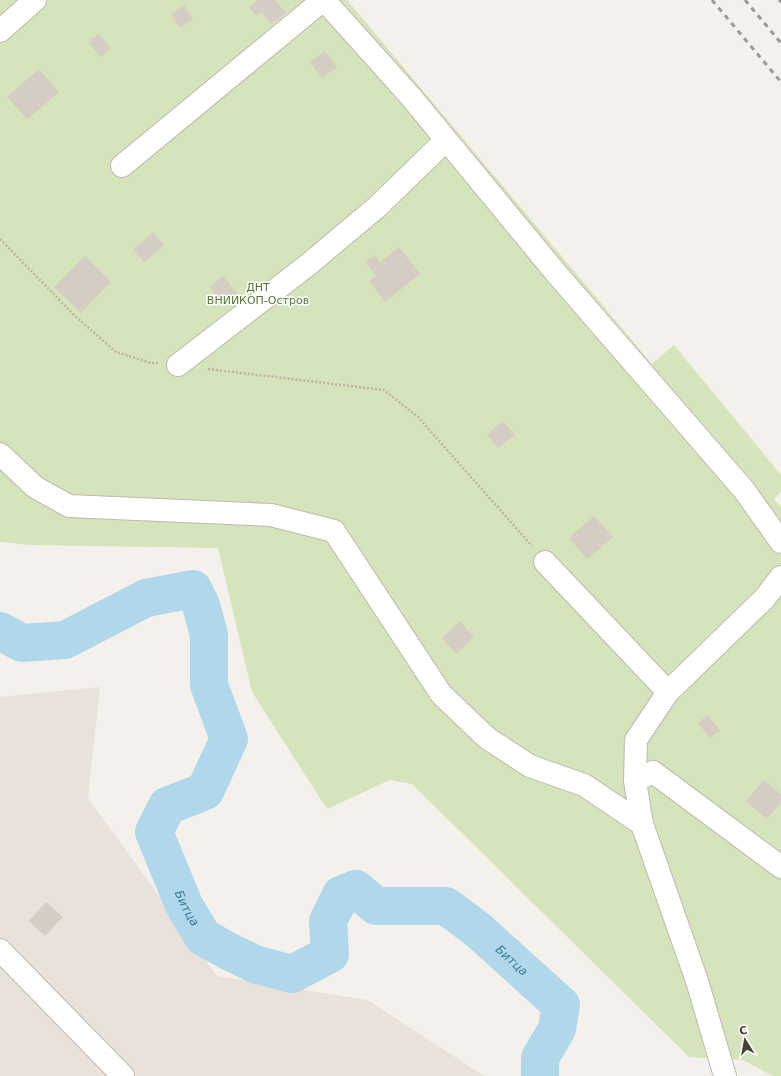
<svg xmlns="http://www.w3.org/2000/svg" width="781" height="1076" viewBox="0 0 781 1076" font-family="'DejaVu Sans',sans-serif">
	<rect width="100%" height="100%" fill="#f4f1ec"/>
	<!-- residential -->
	<path fill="#e8e2db" d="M 100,687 L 88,798 L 217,976 L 368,1000 L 484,1076 L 0,1076 L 0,697 Z"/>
	<!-- green -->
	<path fill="#d5e4ba" d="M 0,0 L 347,0 L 652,364 L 674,345 L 781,475 L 781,492 L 774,499 L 781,507 L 781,1076 L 773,1076 L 743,1060 L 689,1057 L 412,784 L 390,780 L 327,809 L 252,692 L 218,548 L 30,545 L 0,542 Z"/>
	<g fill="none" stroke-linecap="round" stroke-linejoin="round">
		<!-- river -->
		<path stroke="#b0d8ea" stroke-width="38" id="s1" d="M 0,631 L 22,643 L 65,640 L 146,598 L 193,589 L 201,605 L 209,635 L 209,685 L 229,739 L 205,791 L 167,806 L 154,832 L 184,905 L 203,937 L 228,951 L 257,965 L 292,974 L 330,954 L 328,921 L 341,895 L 356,889 L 376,906 L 446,906 L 478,930 L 561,1005 L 557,1029 L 540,1058 L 540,1076"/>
	</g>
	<!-- building -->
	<path fill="#d5ccc3" d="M 258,0 L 275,0 L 286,13 L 271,24 L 261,12 L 256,16 L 249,7 Z
		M 184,5 L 193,19 L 180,28 L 171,14 Z
		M 99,34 L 111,48 L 100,57 L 88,42 Z
		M 325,51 L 337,67 L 322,78 L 310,62 Z
		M 39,69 L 59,92 L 27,119 L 7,97 Z
		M 153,232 L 164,245 L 144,262 L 133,250 Z
		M 399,247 L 420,274 L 385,302 L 369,281 L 376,275 L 365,262 L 375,255 L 380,262 Z
		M 85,256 L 111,282 L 81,313 L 54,287 Z
		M 223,276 L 238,294 L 224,305 L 210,287 Z
		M 503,421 L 515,435 L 498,448 L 487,434 Z
		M 594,516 L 613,537 L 587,559 L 569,538 Z
		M 460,621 L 474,637 L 456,654 L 442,638 Z
		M 707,715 L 720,730 L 710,738 L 698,723 Z
		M 764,780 L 781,794 L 781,802 L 767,819 L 746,801 Z
		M 46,902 L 63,917 L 45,936 L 29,921 Z"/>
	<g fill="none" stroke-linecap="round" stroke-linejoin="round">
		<!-- minor casing -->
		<g stroke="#bfb8af" stroke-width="24">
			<path id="minor" d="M 324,0 L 411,97 L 556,273 L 744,490 L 781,542
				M 0,31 L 35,0
				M 122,166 L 323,0
				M 178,365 L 309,264 L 377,207 L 446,140
				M 0,454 L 35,487 L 69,506 L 271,515 L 334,531 L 441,694 L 487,738 L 530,766 L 584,785 L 642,824
				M 545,562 L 668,692
				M 635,781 L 653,772 L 781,867
				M 0,950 L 123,1076
				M 725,1076 L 697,981 L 642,824 L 635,781 L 636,740 L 668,692 L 764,599 L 781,577"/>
		</g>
		<!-- path -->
		<path stroke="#bfb2a2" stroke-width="2.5" stroke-dasharray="2 2" stroke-linecap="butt" d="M 0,239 L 75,316 L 116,352 L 151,363 L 158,363
			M 208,369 L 384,390 L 418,417 L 532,546"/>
		<!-- minor -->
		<use href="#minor" stroke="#fff" stroke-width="22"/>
		<!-- rail -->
		<path stroke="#999" stroke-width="3" stroke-dasharray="5 5" stroke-linecap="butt" d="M 712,0 L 781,82
			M 745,0 L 781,43
			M 779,0 L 781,2"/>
	</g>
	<g text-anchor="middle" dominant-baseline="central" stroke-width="3" stroke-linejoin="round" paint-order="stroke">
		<!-- park labels -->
		<g font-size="11" fill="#527533" stroke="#fff">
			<text x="258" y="287">ДНТ<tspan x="258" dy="13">ВНИИКОП-Остров</tspan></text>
		</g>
		<!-- water labels -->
		<g font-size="12" font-style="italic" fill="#3a7b9a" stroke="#fff">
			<text stroke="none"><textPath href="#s1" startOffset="574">Битца</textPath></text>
			<text stroke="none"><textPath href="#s1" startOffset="1007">Битца</textPath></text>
		</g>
	</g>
	<!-- north arrow -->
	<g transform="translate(745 1040) rotate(349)" stroke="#ffffff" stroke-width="3" paint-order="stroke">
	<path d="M0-3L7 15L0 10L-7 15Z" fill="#48413a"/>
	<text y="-6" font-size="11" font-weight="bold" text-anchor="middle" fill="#48413a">С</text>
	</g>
</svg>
